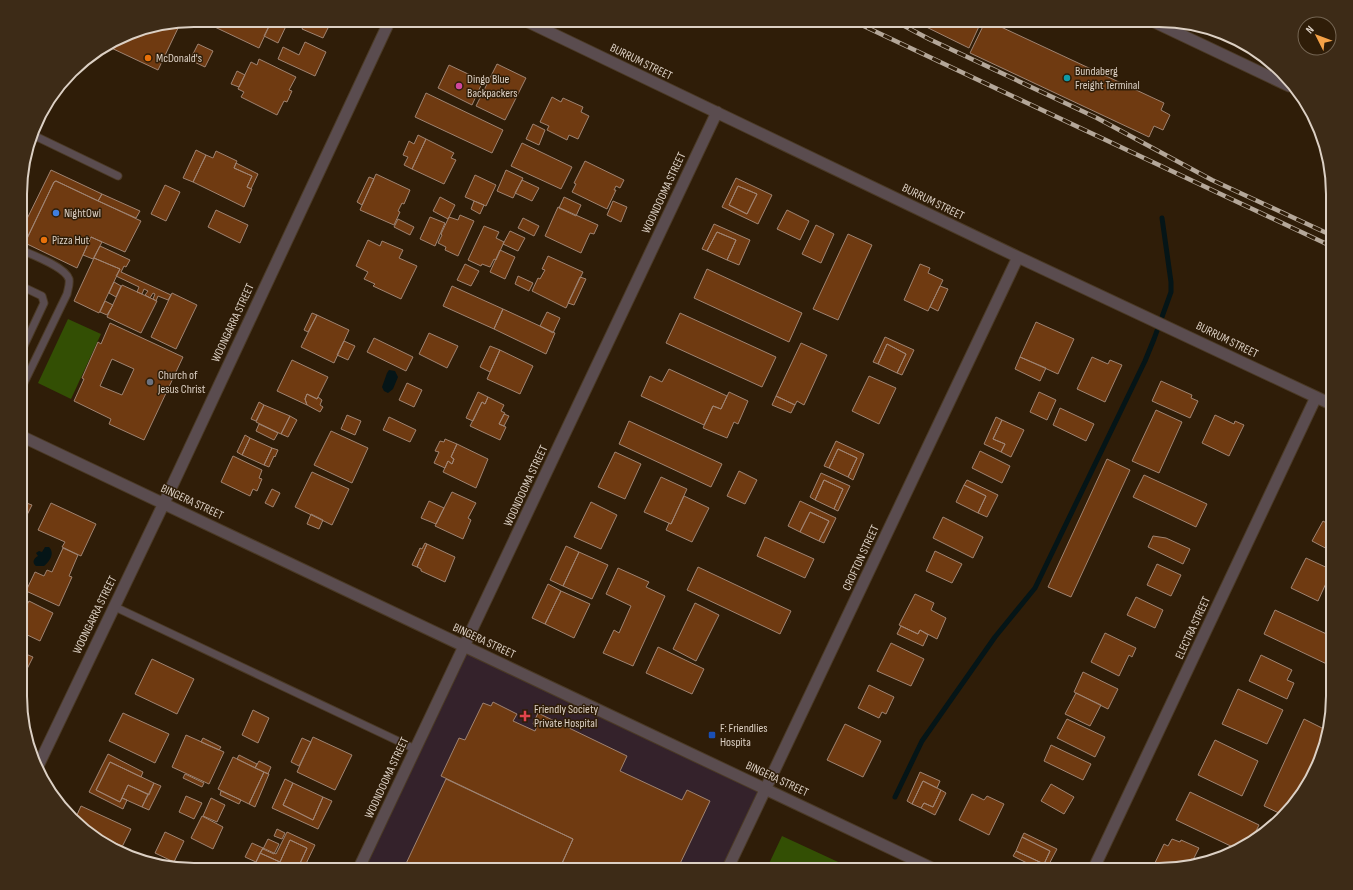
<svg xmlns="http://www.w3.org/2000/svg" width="1353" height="890" viewBox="0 0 1353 890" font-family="'Sofia Sans Condensed',sans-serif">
	<rect width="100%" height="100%" fill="#2f1d08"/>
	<!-- medical -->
	<path fill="#34222b" d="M 466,645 L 769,787 L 729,870 L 359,870 Z"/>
	<!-- green -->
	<path fill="#334f04" d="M 68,319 L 101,334 L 71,399 L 38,383 Z
		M 782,836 L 849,867 L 848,870 L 766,870 Z"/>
	<!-- water -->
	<path fill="#051517" d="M 389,370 L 395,371 L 398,377 L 393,389 L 388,393 L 384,391 L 382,387 L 387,373 Z
		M 45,547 L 49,547 C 55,553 50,561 44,566 L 36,566 C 32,563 33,559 38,556 L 36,553 L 39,551 L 42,552 Z"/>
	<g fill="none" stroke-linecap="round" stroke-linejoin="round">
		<!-- stream -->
		<path stroke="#051517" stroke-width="5" d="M 895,797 L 922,741 L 995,637 L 1035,588 L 1145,361 L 1154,339 L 1171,292 L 1171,282 L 1162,218"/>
	</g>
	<!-- building -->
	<path fill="#6f3a11" stroke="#9f8371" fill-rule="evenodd" d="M 200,20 L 272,20 L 259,48 Z
		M 272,20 L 279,20 L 287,24 L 278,43 L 264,36 Z
		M 306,20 L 311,20 L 328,28 L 323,38 L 302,29 Z
		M 320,20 L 335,20 L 332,26 Z
		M 912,20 L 982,20 L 969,48 Z
		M 986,20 L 1164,103 L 1161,110 L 1170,115 L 1163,130 L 1154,126 L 1149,137 L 970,53 Z
		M 179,23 L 180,24 L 158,70 L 107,46 L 128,33 Z
		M 305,42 L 326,52 L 315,76 L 278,59 L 283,47 L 299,55 Z
		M 198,44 L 213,51 L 205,67 L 190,60 Z
		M 259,59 L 296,77 L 289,90 L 292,91 L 287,102 L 284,101 L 277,115 L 241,97 L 244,92 L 238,89 L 251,62 L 257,65 Z
		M 497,64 L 526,78 L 505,120 L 476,106 Z
		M 449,65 L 483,81 L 472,105 L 438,88 Z
		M 237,71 L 245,75 L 239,87 L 231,84 Z
		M 426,93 L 503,130 L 492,153 L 415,117 Z
		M 552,97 L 561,102 L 563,98 L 583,107 L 581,112 L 589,116 L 578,139 L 569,135 L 567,140 L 547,130 L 549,126 L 540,122 Z
		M 533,124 L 545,130 L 539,145 L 526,139 Z
		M 418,135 L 426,139 L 412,169 L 404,165 L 408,157 L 403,155 L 409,141 L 414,144 Z
		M 426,139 L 454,153 L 451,158 L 456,160 L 444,184 L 412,169 Z
		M 522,143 L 572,167 L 561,189 L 511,166 Z
		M 196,150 L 206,155 L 193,182 L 183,178 Z
		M 216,151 L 237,161 L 234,168 L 252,176 L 247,187 L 252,189 L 244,207 L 193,182 L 206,155 L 213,158 Z
		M 585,161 L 624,180 L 620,188 L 616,186 L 614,190 L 616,190 L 607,209 L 572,192 L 576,184 L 574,183 Z
		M 236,163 L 258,174 L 251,189 L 247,187 L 252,176 L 234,168 Z
		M 51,170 L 102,194 L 98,201 L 56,181 L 54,182 L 27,238 L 21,235 L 21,231 Z
		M 506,170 L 523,178 L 513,198 L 497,191 Z
		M 376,174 L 410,190 L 404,204 L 402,203 L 398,211 L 400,212 L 394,225 L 360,210 Z
		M 475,175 L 496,185 L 486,206 L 465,197 Z
		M 369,177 L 374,179 L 362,205 L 357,202 Z
		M 736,178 L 772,195 L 758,224 L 722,207 ZM 738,186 L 757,194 L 747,214 L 729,205 Z
		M 522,180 L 539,188 L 532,201 L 515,193 Z
		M 56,181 L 141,221 L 125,252 L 91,237 L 77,268 L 25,243 L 54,182 Z
		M 165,185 L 180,192 L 166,221 L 151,214 Z
		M 738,186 L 757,194 L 747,214 L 729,205 Z
		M 102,194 L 140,211 L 136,218 L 98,201 Z
		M 440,197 L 455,205 L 448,219 L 433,211 Z
		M 564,197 L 581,205 L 576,216 L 559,208 Z
		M 474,201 L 484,205 L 480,214 L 471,209 Z
		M 613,201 L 627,207 L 621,222 L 607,215 Z
		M 558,207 L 598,225 L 594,234 L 590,233 L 581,253 L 545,236 Z
		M 216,210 L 248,225 L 240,243 L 208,227 Z
		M 787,210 L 809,221 L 800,240 L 777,229 Z
		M 460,215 L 474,221 L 458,256 L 445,250 L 446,247 L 438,243 L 442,235 L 441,234 L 449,217 L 458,220 Z
		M 430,217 L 445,223 L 435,246 L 420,239 Z
		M 523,218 L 539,226 L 534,236 L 518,228 Z
		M 398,219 L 414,227 L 410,235 L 394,227 Z
		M 714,224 L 750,240 L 739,265 L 727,260 L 736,240 L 717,232 L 707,251 L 702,249 Z
		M 816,225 L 834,234 L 821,263 L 802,254 Z
		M 484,226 L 499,232 L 496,238 L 504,242 L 496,260 L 494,259 L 490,267 L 482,264 L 481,266 L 468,260 Z
		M 510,231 L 525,238 L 518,251 L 503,244 Z
		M 717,232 L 736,240 L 727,260 L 707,251 Z
		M 848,234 L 872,245 L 838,320 L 813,309 Z
		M 91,237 L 102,242 L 93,259 L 83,255 Z
		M 368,240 L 380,246 L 382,241 L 403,250 L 399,258 L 417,266 L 401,299 L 373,286 L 375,284 L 364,279 L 368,272 L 356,266 Z
		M 100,246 L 130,260 L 126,267 L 124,266 L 121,272 L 171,295 L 168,300 L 158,296 L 156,301 L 153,299 L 155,294 L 153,293 L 150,298 L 145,295 L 148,291 L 144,289 L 142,294 L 137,292 L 139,287 L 116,276 L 120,269 L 94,258 Z
		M 500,250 L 515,257 L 505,279 L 490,272 Z
		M 548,256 L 583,272 L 566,308 L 532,291 L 538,278 L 540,279 L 545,270 L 542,269 Z
		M 94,258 L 120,269 L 99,313 L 74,301 Z
		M 465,264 L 479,271 L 471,286 L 457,280 Z
		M 920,264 L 930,268 L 928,273 L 943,280 L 928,311 L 904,300 Z
		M 707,269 L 802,313 L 789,342 L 694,298 Z
		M 518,276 L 533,283 L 529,291 L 515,284 Z
		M 580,277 L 586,279 L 574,305 L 568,303 Z
		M 114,282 L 121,286 L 116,297 L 109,293 Z
		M 122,285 L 157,301 L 141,333 L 107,317 Z
		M 452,286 L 503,309 L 494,329 L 443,306 Z
		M 940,286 L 948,289 L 938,311 L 930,307 Z
		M 172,293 L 197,305 L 176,349 L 151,337 Z
		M 105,301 L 113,305 L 107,315 L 100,312 Z
		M 503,309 L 555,333 L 546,354 L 494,329 Z
		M 547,312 L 560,318 L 553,333 L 540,326 Z
		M 312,313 L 317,315 L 308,332 L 304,330 Z
		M 680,313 L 776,357 L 762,387 L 666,343 Z
		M 317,315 L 349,330 L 334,363 L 301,347 Z
		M 1036,322 L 1074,339 L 1058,374 L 1020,357 Z
		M 110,323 L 183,357 L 144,440 L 109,424 L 111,419 L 74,401 L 84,379 L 82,378 L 98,342 L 101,344 ZM 112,359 L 134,369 L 122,395 L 100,386 Z
		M 429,333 L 458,346 L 447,368 L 419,354 Z
		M 885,337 L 914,350 L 902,375 L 897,373 L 906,354 L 887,344 L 878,364 L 873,362 Z
		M 374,338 L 413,357 L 406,371 L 367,352 Z
		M 344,341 L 355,346 L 348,360 L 337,355 Z
		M 801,343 L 827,355 L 804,405 L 797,401 L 795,405 L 776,396 Z
		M 887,344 L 906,354 L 897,373 L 878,364 Z
		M 490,346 L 500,350 L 490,372 L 480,367 Z
		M 500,350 L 533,366 L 520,394 L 487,379 Z
		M 1020,357 L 1046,368 L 1040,381 L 1015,369 Z
		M 1092,357 L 1108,364 L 1110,360 L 1122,365 L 1105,402 L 1077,389 Z
		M 292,360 L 328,377 L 317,399 L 307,394 L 305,399 L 307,405 L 277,391 Z
		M 669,369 L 727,396 L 721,409 L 713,406 L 704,425 L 641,396 L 650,376 L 662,382 Z
		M 869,376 L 896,388 L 879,424 L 852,411 Z
		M 1161,381 L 1192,395 L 1191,398 L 1198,401 L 1190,418 L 1152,401 Z
		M 407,383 L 422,390 L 414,407 L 399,400 Z
		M 478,392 L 488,397 L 485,404 L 482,402 L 473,421 L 466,418 Z
		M 729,392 L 748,401 L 738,424 L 734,422 L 727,438 L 703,428 L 713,406 L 721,409 Z
		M 1039,392 L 1056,400 L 1047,420 L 1030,412 Z
		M 307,394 L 317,399 L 318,397 L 322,400 L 320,405 L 323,407 L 320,412 L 307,405 L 305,399 Z
		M 776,396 L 795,405 L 791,413 L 772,405 Z
		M 488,397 L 504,405 L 501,411 L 505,413 L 499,424 L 506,427 L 500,440 L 470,426 L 482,402 L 485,404 Z
		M 259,402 L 264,405 L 256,421 L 251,419 Z
		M 264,405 L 290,416 L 281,434 L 256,422 Z
		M 1060,408 L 1094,424 L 1086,441 L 1053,425 Z
		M 1156,410 L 1182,422 L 1159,473 L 1132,461 Z
		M 504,414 L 509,416 L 504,426 L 499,424 Z
		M 347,415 L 361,421 L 355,435 L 341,429 Z
		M 1215,415 L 1234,424 L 1235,421 L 1244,425 L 1229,456 L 1202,443 Z
		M 290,416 L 297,420 L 288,437 L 281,434 Z
		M 389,417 L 416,430 L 410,442 L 383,430 Z
		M 996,417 L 1002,420 L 993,439 L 1005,444 L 1001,452 L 984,444 Z
		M 1002,420 L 1024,430 L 1011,457 L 1001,452 L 1005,444 L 993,439 Z
		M 629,421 L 722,464 L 711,487 L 619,444 Z
		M 259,424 L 278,433 L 274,440 L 256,431 Z
		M 331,431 L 368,448 L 352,483 L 314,465 Z
		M 245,435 L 250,438 L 242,455 L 237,452 Z
		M 250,438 L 272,448 L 264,465 L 242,455 Z
		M 445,439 L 457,444 L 451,457 L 454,459 L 452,464 L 448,461 L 445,468 L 434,463 L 439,452 L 435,451 L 440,441 L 444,442 Z
		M 836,441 L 864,454 L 853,480 L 848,477 L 857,458 L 838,449 L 829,468 L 824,466 Z
		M 457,444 L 488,459 L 476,488 L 443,472 L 448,461 L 452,464 L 454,459 L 451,457 Z
		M 272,448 L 278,450 L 275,457 L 274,456 L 269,467 L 264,465 Z
		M 838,449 L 857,458 L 848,477 L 829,468 Z
		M 980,451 L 1010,466 L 1002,483 L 972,468 Z
		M 615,452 L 641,464 L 625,499 L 598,487 Z
		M 233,456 L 262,470 L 259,478 L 262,479 L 257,491 L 253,489 L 250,496 L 221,482 Z
		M 1107,459 L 1130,470 L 1071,597 L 1048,587 Z
		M 739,471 L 757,480 L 745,504 L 727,496 Z
		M 312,472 L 349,489 L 332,525 L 295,507 Z
		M 821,473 L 850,486 L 838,511 L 834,509 L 843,489 L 824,480 L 815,500 L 810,497 Z
		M 1144,475 L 1207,504 L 1196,527 L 1133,497 Z
		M 661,477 L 687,489 L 671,524 L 644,512 Z
		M 824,480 L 843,489 L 834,509 L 815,500 Z
		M 967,480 L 998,495 L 987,517 L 978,513 L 986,496 L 964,485 Z
		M 964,485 L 986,496 L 978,513 L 956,502 Z
		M 272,489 L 280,493 L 273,507 L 265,503 Z
		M 452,492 L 476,503 L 468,518 L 471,520 L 463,539 L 435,526 Z
		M 684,496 L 709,508 L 692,542 L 666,530 L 669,523 L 671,524 Z
		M 21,501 L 32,505 L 21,527 Z
		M 429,501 L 444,508 L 436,524 L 421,518 Z
		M 800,501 L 836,518 L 824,543 L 819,541 L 829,521 L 810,512 L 800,532 L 788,526 Z
		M 591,502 L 617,515 L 601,549 L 574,537 Z
		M 51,503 L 96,524 L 81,556 L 62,547 L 65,542 L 38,530 Z
		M 810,512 L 829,521 L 819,541 L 800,532 Z
		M 311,514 L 323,520 L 319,529 L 307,524 Z
		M 943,517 L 983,537 L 973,558 L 933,538 Z
		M 1323,521 L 1333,527 L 1333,552 L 1312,541 Z
		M 1153,536 L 1166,538 L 1190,549 L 1183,564 L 1148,547 Z
		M 765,537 L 814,559 L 805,578 L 757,556 Z
		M 425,543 L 427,544 L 417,567 L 412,565 L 420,548 L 422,549 Z
		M 427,544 L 455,557 L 445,582 L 421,571 L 421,569 L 417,567 Z
		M 566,546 L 579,552 L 563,586 L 550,580 Z
		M 63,548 L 78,555 L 69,576 L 72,577 L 59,606 L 26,591 L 35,572 L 44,576 L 47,570 L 52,572 Z
		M 935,551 L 962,564 L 952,583 L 926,571 Z
		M 579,552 L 608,565 L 592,599 L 563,586 Z
		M 1306,558 L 1332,570 L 1318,601 L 1291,588 Z
		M 1157,564 L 1181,575 L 1171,596 L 1147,585 Z
		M 698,567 L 791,611 L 780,634 L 687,590 Z
		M 618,568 L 649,582 L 646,587 L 665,596 L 633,666 L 603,653 L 614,630 L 619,633 L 631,606 L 606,594 Z
		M 548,584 L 561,591 L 545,624 L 532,618 Z
		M 561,591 L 590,604 L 574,638 L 545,624 Z
		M 915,594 L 934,603 L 931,610 L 946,618 L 937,639 L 920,630 L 918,634 L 899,625 Z
		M 1136,597 L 1163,610 L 1155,628 L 1127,615 Z
		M 29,601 L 53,613 L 40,641 L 21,632 L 21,616 Z
		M 695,603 L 719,615 L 696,661 L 673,649 Z
		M 1275,610 L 1333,637 L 1333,667 L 1264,634 Z
		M 901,626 L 918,634 L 920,630 L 928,635 L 923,646 L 897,634 Z
		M 1105,633 L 1136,648 L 1132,657 L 1129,655 L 1119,676 L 1091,662 Z
		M 891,643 L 924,659 L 911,686 L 877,671 Z
		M 658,647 L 704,669 L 692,694 L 646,673 Z
		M 21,652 L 33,657 L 26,671 L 24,670 L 21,675 Z
		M 1261,655 L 1292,670 L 1287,680 L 1294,683 L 1287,699 L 1249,681 Z
		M 152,659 L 194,679 L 177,714 L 135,694 Z
		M 1083,672 L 1118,689 L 1108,709 L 1074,692 Z
		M 869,685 L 894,697 L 886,714 L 882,712 L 879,718 L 858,708 Z
		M 1238,689 L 1283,710 L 1267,744 L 1222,724 Z
		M 1076,693 L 1101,705 L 1090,726 L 1065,714 Z
		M 493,702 L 517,714 L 513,721 L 535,731 L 537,726 L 533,724 L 538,713 L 627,756 L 620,771 L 682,800 L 687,790 L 710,801 L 677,870 L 559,870 L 573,839 L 441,776 L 459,738 L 465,740 L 483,703 L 491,706 Z
		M 253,710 L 269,718 L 258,743 L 242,735 Z
		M 123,713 L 169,734 L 155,763 L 109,741 Z
		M 1067,719 L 1105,737 L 1095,757 L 1057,738 Z
		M 1304,719 L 1328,731 L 1324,752 L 1304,793 L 1281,814 L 1264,806 Z
		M 845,724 L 881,741 L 863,777 L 827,760 Z
		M 186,735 L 224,752 L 209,784 L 172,767 Z
		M 313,737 L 352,755 L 335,790 L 297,772 Z
		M 203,738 L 221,747 L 219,750 L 201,742 Z
		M 302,738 L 311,742 L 299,766 L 291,762 Z
		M 1215,740 L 1258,761 L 1242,796 L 1198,775 Z
		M 1051,745 L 1091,764 L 1083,780 L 1044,761 Z
		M 108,754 L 143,772 L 141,777 L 110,762 L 96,790 L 120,802 L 122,798 L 127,800 L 123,809 L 89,792 Z
		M 239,755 L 257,764 L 255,768 L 237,759 Z
		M 233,757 L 264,772 L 249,804 L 218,789 Z
		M 259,761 L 271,767 L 268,774 L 255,768 Z
		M 110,762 L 154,783 L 149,795 L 128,785 L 120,802 L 96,790 Z
		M 264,772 L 269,774 L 255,807 L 249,804 Z
		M 920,772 L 940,781 L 937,788 L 923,781 L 912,804 L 907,801 Z
		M 185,774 L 204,783 L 202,787 L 183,778 Z
		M 285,779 L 293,783 L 283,805 L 313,820 L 323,797 L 332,801 L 318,829 L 272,808 Z
		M 446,779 L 573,839 L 559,870 L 403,870 Z
		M 923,781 L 941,790 L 933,807 L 924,803 L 921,808 L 912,804 Z
		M 154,783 L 161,786 L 149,810 L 142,807 Z
		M 293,783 L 323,797 L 313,820 L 283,805 Z
		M 1051,784 L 1074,797 L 1064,814 L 1041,801 Z
		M 128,785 L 148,794 L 142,807 L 122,798 Z
		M 941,790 L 946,793 L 935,815 L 921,808 L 924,803 L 933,807 Z
		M 221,791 L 241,800 L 239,804 L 220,795 Z
		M 1190,792 L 1259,825 L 1253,837 L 1255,838 L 1246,847 L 1237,849 L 1176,820 Z
		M 972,794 L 984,800 L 987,796 L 1004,804 L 989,835 L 959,820 Z
		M 186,796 L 202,803 L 194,819 L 179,812 Z
		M 211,798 L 225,805 L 217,822 L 203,816 Z
		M 81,806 L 131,829 L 122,847 L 99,836 L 97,840 L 76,817 Z
		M 202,816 L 223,827 L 213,849 L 191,838 Z
		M 277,829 L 285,833 L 282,839 L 274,836 Z
		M 165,832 L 184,841 L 174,862 L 155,853 Z
		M 287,832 L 315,845 L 303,870 L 297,870 L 307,848 L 290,840 L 280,862 L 260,853 L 263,848 L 276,854 Z
		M 1024,833 L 1057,849 L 1046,870 L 1041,870 L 1013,856 L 1016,851 L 1044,864 L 1050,851 L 1022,837 Z
		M 99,836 L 122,846 L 120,851 L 97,841 Z
		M 1022,837 L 1050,851 L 1044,864 L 1016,851 Z
		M 268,839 L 279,844 L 274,854 L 263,849 Z
		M 1172,839 L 1180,842 L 1181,840 L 1199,848 L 1193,860 L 1191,859 L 1188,864 L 1170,870 L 1152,869 L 1164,844 L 1168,846 Z
		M 290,840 L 307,848 L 297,870 L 272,870 L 256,862 L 260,853 L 280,862 Z
		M 252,843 L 263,848 L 256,862 L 245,857 Z"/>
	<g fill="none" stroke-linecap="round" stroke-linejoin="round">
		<!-- service casing -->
		<g stroke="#4b3a26" stroke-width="9">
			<path id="service" d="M 33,135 L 118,176
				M 21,250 C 33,255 65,267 69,279 C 70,284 68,289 67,294 L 21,389
				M 21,286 L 42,296 L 44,303 L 21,352
				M 113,606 L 415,749"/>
		</g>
		<!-- minor casing -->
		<g stroke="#4b3a26" stroke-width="13">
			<path id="minor" d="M 524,20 L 1018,257 L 1333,405
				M 1150,20 L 1289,86
				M 21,436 L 936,870
				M 38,766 L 164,503 L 390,20
				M 358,870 L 717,112
				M 727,870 L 1018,257
				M 1093,870 L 1316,397"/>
		</g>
		<!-- service -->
		<use href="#service" stroke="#5a4c4f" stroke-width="7"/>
		<!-- minor -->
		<use href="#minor" stroke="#5a4c4f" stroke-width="11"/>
		<!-- rail casing -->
		<g stroke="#b4a799" stroke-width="4.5">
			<path id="rail" d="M 851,20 L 1333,247
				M 893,20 L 929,39 L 1097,118 L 1212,180 L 1333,236"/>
		</g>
		<!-- rail -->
		<use href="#rail" stroke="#2f1d08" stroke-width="3" stroke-dasharray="9" stroke-linecap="butt"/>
	</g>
	<!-- markers -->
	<g fill="#e8710a" stroke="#2f1d08" stroke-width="1.5">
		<circle cx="148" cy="58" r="4"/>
		<circle cx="44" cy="240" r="4"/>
	</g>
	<circle fill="#0f9aa8" stroke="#2f1d08" stroke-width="1.5" cx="1067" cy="78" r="4"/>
	<circle fill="#d1479c" stroke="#2f1d08" stroke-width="1.5" cx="459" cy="86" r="4"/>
	<circle fill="#3f7fe0" stroke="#2f1d08" stroke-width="1.5" cx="56" cy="213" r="4"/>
	<circle fill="#6b7280" stroke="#2f1d08" stroke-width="1.5" cx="150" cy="382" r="4"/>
	<path fill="#e0444e" stroke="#2f1d08" stroke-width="1.5" d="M523 710h4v4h4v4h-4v4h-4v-4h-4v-4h4z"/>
	<rect fill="#1a4fb4" stroke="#2f1d08" stroke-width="1.5" x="708" y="731" width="8" height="8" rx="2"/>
	<g text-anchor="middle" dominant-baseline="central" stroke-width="3" stroke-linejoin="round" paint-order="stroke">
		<!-- poi labels -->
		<g font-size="12" fill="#dcd0c4" stroke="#2f1d08" text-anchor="start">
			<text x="156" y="58">McDonald's</text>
			<text x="1075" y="71">Bundaberg<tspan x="1075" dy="14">Freight Terminal</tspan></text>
			<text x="467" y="79">Dingo Blue<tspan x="467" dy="14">Backpackers</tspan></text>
			<text x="64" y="213">NightOwl</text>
			<text x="52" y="240">Pizza Hut</text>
			<text x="158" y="375">Church of<tspan x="158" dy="14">Jesus Christ</tspan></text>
			<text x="534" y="709">Friendly Society<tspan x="534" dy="14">Private Hospital</tspan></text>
			<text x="720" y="728">F: Friendlies<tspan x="720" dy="14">Hospita</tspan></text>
		</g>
		<!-- street labels -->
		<g font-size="12" fill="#dcd0c4" stroke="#2f1d08">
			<text transform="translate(641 62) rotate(26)">BURRUM STREET</text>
			<text transform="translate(664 193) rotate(-65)">WOONDOOMA STREET</text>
			<text transform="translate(933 202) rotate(26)">BURRUM STREET</text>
			<text transform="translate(233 323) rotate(-65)">WOONGARRA STREET</text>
			<text transform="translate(1227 340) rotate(26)">BURRUM STREET</text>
			<text transform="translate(526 486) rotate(-65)">WOONDOOMA STREET</text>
			<text transform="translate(192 502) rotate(25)">BINGERA STREET</text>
			<text transform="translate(861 558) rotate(-65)">CROFTON STREET</text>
			<text transform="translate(95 615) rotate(-64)">WOONGARRA STREET</text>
			<text transform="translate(1193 628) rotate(-65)">ELECTRA STREET</text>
			<text transform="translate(484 641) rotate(25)">BINGERA STREET</text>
			<text transform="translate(387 778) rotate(-65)">WOONDOOMA STREET</text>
			<text transform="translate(777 779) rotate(25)">BINGERA STREET</text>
		</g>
	</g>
	<!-- crop -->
	<path d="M0 0H1353V890H0ZM194 27H1159A167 167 0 0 1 1326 194V696A167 167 0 0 1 1159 863H194A167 167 0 0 1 27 696V194A167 167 0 0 1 194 27Z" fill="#3d2b17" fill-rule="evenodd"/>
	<path fill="none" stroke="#dcd0c4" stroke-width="2" d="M194 27H1159A167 167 0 0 1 1326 194V696A167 167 0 0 1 1159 863H194A167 167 0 0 1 27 696V194A167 167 0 0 1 194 27Z"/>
	<!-- north arrow -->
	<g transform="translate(1317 36) rotate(312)"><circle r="19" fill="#2f1d08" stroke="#746553"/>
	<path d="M0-3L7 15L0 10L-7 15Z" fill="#f6a247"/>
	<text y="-6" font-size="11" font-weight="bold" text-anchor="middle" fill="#dcd0c4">N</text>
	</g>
</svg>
